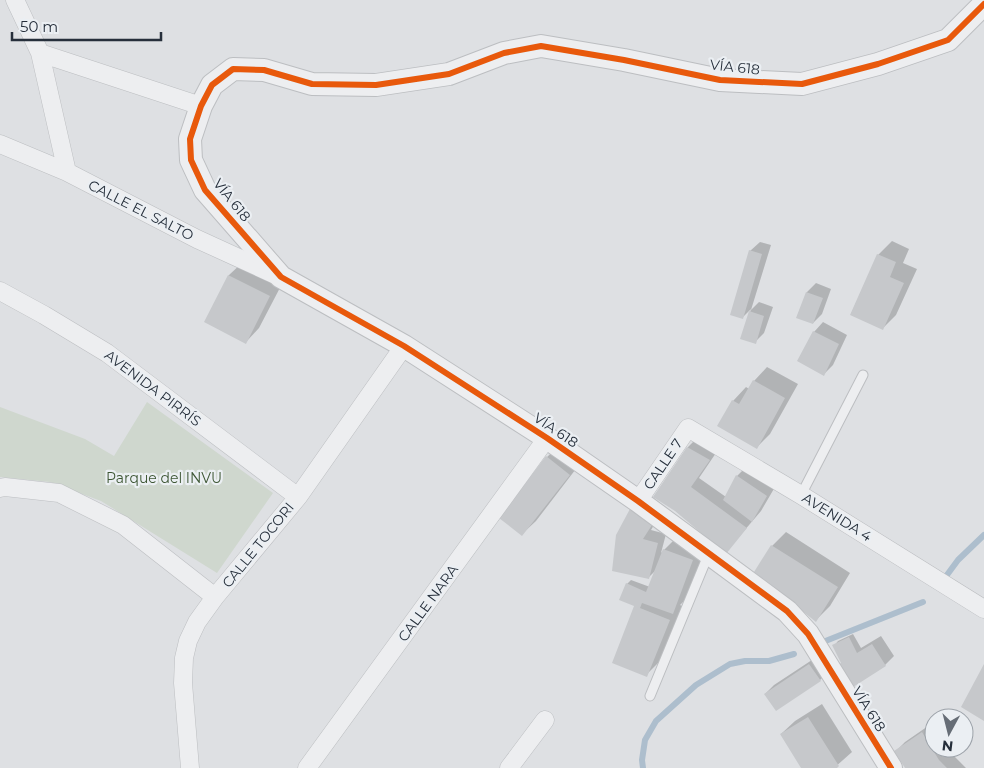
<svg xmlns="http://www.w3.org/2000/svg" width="984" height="768" viewBox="0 0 984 768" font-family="Montserrat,sans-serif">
	<rect width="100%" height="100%" fill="#dee0e3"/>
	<!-- green -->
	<path fill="#cfd7ce" d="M 147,402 L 273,493 L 217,573 L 101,501 L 50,482 L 0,477 L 0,407 L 85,439 L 114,456 Z"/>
	<!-- shadow -->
	<path fill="#0003" d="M 892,241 L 909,249 L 903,263 L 917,269 L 896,315 L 883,328 L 851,314 L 878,255 Z
		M 760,242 L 771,245 L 751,310 L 759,302 L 773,307 L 764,333 L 755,342 L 742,338 L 751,309 L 743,317 L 750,251 Z
		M 243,262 L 283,282 L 259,328 L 246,342 L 206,322 L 229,275 Z
		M 816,283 L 831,289 L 822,314 L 813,323 L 797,317 L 807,292 Z
		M 823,322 L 847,335 L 833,365 L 824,374 L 799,361 L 814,332 Z
		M 767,367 L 798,384 L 770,434 L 757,447 L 733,401 L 746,387 L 749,389 L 754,381 Z
		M 697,438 L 718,450 L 699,478 L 726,497 L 737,476 L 746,467 L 775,487 L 761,511 L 726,552 L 675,510 L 688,447 Z
		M 561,444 L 582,461 L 536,521 L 522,534 L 547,457 Z
		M 660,515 L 651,530 L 666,534 L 661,553 L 678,536 L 706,547 L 686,599 L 680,605 L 682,606 L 660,661 L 646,675 L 636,606 L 627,584 L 631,580 L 650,587 L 657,569 L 648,578 L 613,570 Z
		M 786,532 L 850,573 L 830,606 L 816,620 L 756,571 L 772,546 Z
		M 853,634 L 861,648 L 881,636 L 894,656 L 885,665 L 842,662 L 834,646 L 838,641 Z
		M 818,656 L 829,671 L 820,680 L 765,694 L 774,685 Z
		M 822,704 L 852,752 L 834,768 L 803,768 L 781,734 L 795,721 Z
		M 931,724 L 934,729 L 934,748 L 946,748 L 966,768 L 907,768 L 896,751 L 905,742 Z"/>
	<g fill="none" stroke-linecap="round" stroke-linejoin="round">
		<!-- stream -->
		<path stroke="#adbecd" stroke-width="6" d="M 944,579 L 958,560 L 984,535
			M 823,642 L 923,602
			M 643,768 L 642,760 L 645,740 L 656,721 L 696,685 L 730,664 L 745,661 L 769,661 L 794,654"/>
	</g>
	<!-- building -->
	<path fill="#c6c8cb" d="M 749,250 L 762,254 L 743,319 L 730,315 Z
		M 877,254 L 896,262 L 890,277 L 904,283 L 883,330 L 850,315 Z
		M 228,275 L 270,296 L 246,344 L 204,322 Z
		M 806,292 L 823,298 L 813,324 L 796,318 Z
		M 749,311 L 764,316 L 756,344 L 740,339 Z
		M 813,331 L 839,344 L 824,376 L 797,361 Z
		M 753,380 L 785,398 L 757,449 L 717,426 L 732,400 L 739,404 Z
		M 687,447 L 710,460 L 691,487 L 747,528 L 726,554 L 675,511 L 653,497 Z
		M 546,456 L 570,475 L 522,536 L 499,518 Z
		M 736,475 L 767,496 L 752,522 L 723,500 Z
		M 631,507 L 652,525 L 643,539 L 658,543 L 649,579 L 612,571 L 616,535 Z
		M 771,545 L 838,587 L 816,622 L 754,572 Z
		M 663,549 L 693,560 L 673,614 L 642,603 L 640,608 L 670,620 L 647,677 L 612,663 L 634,606 L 619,600 L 626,583 L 646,592 Z
		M 849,637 L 857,653 L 872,644 L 886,666 L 850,689 L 836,667 L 841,663 L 832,645 Z
		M 809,664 L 821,681 L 776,711 L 764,694 Z
		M 984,664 L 984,721 L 961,707 Z
		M 808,717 L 839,766 L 837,768 L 801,768 L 780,734 Z
		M 922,732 L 939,760 L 947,768 L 905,768 L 894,751 Z"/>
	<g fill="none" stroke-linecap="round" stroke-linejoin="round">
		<!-- service casing -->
		<g stroke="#bcbec1" stroke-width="11">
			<path id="service" d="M 801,495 L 863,375
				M 650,696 L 709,553"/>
		</g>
		<!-- minor casing -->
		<g stroke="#bcbec1" stroke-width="19">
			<path id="minor" d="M 15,0 L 40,53 L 201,106
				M 40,53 L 67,172
				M 0,144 L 67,172 L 197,239 L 278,276
				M 0,291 L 44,315 L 107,353 L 298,497
				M 0,488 L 5,487 L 59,493 L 123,525 L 215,597
				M 638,501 L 688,428 L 801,495 L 984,609
				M 190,768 L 183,683 L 184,658 L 188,641 L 197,622 L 215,597 L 298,497 L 404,346
				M 307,768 L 547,438
				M 509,768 L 545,720"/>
		</g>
		<!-- tertiary casing -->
		<g stroke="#bcbec1" stroke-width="24">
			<path id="tertiary" d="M 891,768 L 808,634 L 787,611 L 638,501 L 547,438 L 404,346 L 281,277 L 205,190 L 191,160 L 190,139 L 201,106 L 212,85 L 233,69 L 264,70 L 312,84 L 376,85 L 449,74 L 504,53 L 541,46 L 624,60 L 720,80 L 802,84 L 878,64 L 948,40 L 984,4"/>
		</g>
		<!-- service -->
		<use href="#service" stroke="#edeef0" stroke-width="9"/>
		<!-- minor -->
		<use href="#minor" stroke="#edeef0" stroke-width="18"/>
		<!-- tertiary -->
		<use href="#tertiary" stroke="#edeef0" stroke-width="22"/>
		<!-- cycleway casing -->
		<g stroke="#ebeff3" stroke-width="9">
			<path id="cycleway" d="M 891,768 L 808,634 L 787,611 L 638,501 L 547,438 L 404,346 L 281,277 L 205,190 L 191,160 L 190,139 L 201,106 L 212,85 L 233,69 L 264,70 L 312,84 L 376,85 L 449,74 L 504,53 L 541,46 L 624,60 L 720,80 L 802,84 L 878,64 L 948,40 L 984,4"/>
		</g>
		<!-- cycleway -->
		<use href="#cycleway" stroke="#e8590c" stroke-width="6"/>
	</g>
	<g text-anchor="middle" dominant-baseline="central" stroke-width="4.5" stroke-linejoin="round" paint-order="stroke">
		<!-- street labels -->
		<g font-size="14" fill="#262f3b" stroke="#ebeff3">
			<text transform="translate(735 67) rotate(6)">VÍA 618</text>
			<text transform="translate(232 200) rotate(51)">VÍA 618</text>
			<text transform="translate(141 210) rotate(27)">CALLE EL SALTO</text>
			<text transform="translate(153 388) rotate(37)">AVENIDA PIRRÍS</text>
			<text transform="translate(556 430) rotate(34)">VÍA 618</text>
			<text transform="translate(663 464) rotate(-56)">CALLE 7</text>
			<text transform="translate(837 517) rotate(32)">AVENIDA 4</text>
			<text transform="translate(258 545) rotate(-51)">CALLE TOCORI</text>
			<text transform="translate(428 603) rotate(-54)">CALLE NARA</text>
			<text transform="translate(869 709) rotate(58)">VÍA 618</text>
		</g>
		<!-- park labels -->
		<g font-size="14" fill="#3d5634" stroke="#ebeff3">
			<text x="164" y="478">Parque del INVU</text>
		</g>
	</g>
	<!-- north arrow -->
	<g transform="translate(949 733) rotate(187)"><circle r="24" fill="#ebeff3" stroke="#9ca2a9"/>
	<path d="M0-4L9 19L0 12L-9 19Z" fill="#666d76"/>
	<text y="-8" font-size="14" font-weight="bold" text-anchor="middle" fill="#262f3b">N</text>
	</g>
	<!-- scale -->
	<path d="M12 32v8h149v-8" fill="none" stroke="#262f3b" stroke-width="2.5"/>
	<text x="20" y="32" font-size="15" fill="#262f3b" stroke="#ebeff3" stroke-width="4" paint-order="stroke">50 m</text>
</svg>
